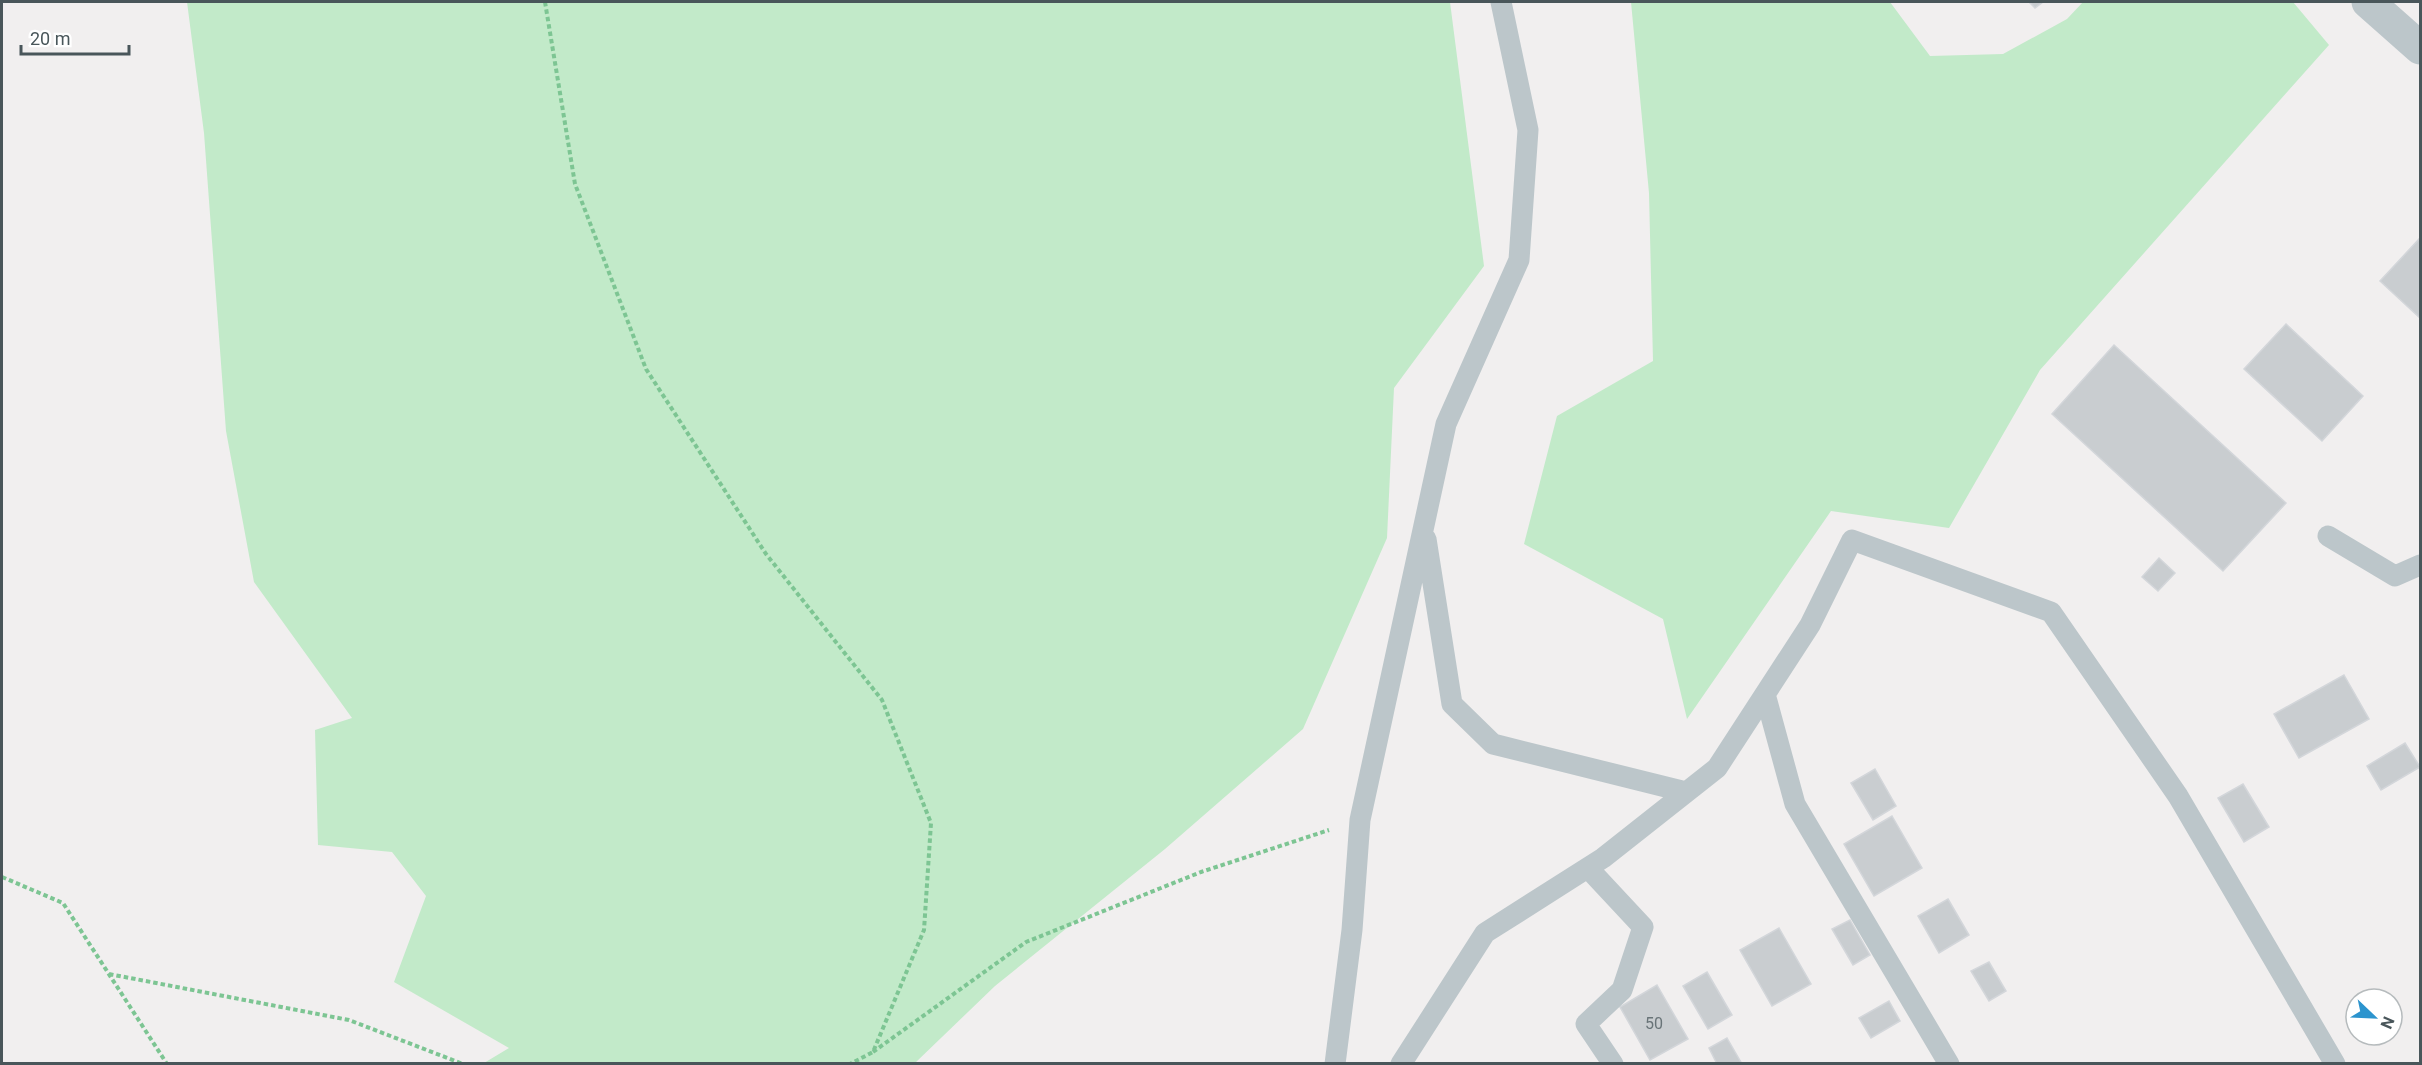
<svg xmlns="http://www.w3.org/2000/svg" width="2422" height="1065" viewBox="0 0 2422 1065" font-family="Roboto,sans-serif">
	<rect width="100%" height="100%" fill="#f1efef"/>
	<!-- green -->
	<path fill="#c2eac9" d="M 187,2 L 1450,2 L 1484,266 L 1394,388 L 1387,538 L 1303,729 L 1165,849 L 995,986 L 915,1063 L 484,1063 L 509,1048 L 394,982 L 426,896 L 392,852 L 318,845 L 315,730 L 352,718 L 254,582 L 226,431 L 204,133 Z
		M 1631,2 L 1890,2 L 1930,56 L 2003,54 L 2067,19 L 2083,2 L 2293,2 L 2329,45 L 2040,370 L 1949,528 L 1831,511 L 1687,719 L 1663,619 L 1524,544 L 1557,416 L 1653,361 L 1649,193 Z"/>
	<!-- building -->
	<path fill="#c9cdd0" stroke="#d3d6da" stroke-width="1.5" d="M 2029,2 L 2043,2 L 2035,8 Z
		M 2420,238 L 2420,318 L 2380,281 Z
		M 2286,324 L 2363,396 L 2322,441 L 2244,369 Z
		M 2114,345 L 2286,503 L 2223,571 L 2052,414 Z
		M 2159,558 L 2175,573 L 2158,591 L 2142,577 Z
		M 2344,675 L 2369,719 L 2299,758 L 2274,714 Z
		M 2405,743 L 2420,767 L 2381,790 L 2367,766 Z
		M 1875,769 L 1896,806 L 1873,820 L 1851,783 Z
		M 2243,784 L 2269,827 L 2244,842 L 2218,798 Z
		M 1892,816 L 1922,868 L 1874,896 L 1844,844 Z
		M 1948,899 L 1969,935 L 1939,953 L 1918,916 Z
		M 1850,920 L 1870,955 L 1853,965 L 1832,929 Z
		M 1779,928 L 1811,984 L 1772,1006 L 1740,950 Z
		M 1989,962 L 2006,991 L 1989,1001 L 1971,971 Z
		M 1707,972 L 1732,1015 L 1708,1029 L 1683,986 Z
		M 1657,985 L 1688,1039 L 1650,1060 L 1620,1007 Z
		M 1889,1001 L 1900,1021 L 1871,1038 L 1859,1018 Z
		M 1727,1038 L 1742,1064 L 1717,1064 L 1709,1048 Z"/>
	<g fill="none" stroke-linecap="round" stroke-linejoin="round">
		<!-- path -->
		<path stroke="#7dc593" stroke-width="4" stroke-dasharray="4.5 3" stroke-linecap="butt" d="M 545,2 L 575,184 L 646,369 L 766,554 L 882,700 L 931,823 L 924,930 L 873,1052 L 850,1064
			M 2,877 L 63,903 L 167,1064
			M 109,974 L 349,1020 L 463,1064
			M 873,1052 L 1026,942 L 1201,872 L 1329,830"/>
		<!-- service -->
		<path stroke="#bcc6ca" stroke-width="21" d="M 2328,536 L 2395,576 L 2420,565
			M 1426,539 L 1452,704 L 1493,744 L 1686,792
			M 1765,694 L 1795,804 L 1949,1064
			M 1588,868 L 1643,927 L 1622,990 L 1586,1024 L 1613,1064
			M 1335,1064 L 1352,930 L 1360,820 L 1446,424 L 1519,260 L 1528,130 L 1501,2
			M 1401,1064 L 1485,933 L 1603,858 L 1717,768 L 1810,625 L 1852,540 L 2051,612 L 2178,796 L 2335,1064"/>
		<!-- minor -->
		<path stroke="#bcc6ca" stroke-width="33" d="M 2368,2 L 2420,48"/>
	</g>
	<g text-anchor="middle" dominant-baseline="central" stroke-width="4.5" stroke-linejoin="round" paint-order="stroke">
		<!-- number labels -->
		<g font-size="16" fill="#697478">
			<text x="1654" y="1023">50</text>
		</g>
	</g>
	<!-- border -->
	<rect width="2422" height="1065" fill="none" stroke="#49565a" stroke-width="6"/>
	<!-- north arrow -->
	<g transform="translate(2374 1017) rotate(113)"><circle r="28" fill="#ffffff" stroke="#b6bbbd" stroke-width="1.5"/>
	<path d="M0-4.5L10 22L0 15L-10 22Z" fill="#2c94ce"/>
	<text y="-9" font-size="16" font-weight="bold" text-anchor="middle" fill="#49565a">N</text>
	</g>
	<!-- scale -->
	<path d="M21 45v9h108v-9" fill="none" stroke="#49565a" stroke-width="3"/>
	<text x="30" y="45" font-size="18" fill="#49565a" stroke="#ffffff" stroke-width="4.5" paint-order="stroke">20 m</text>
</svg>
